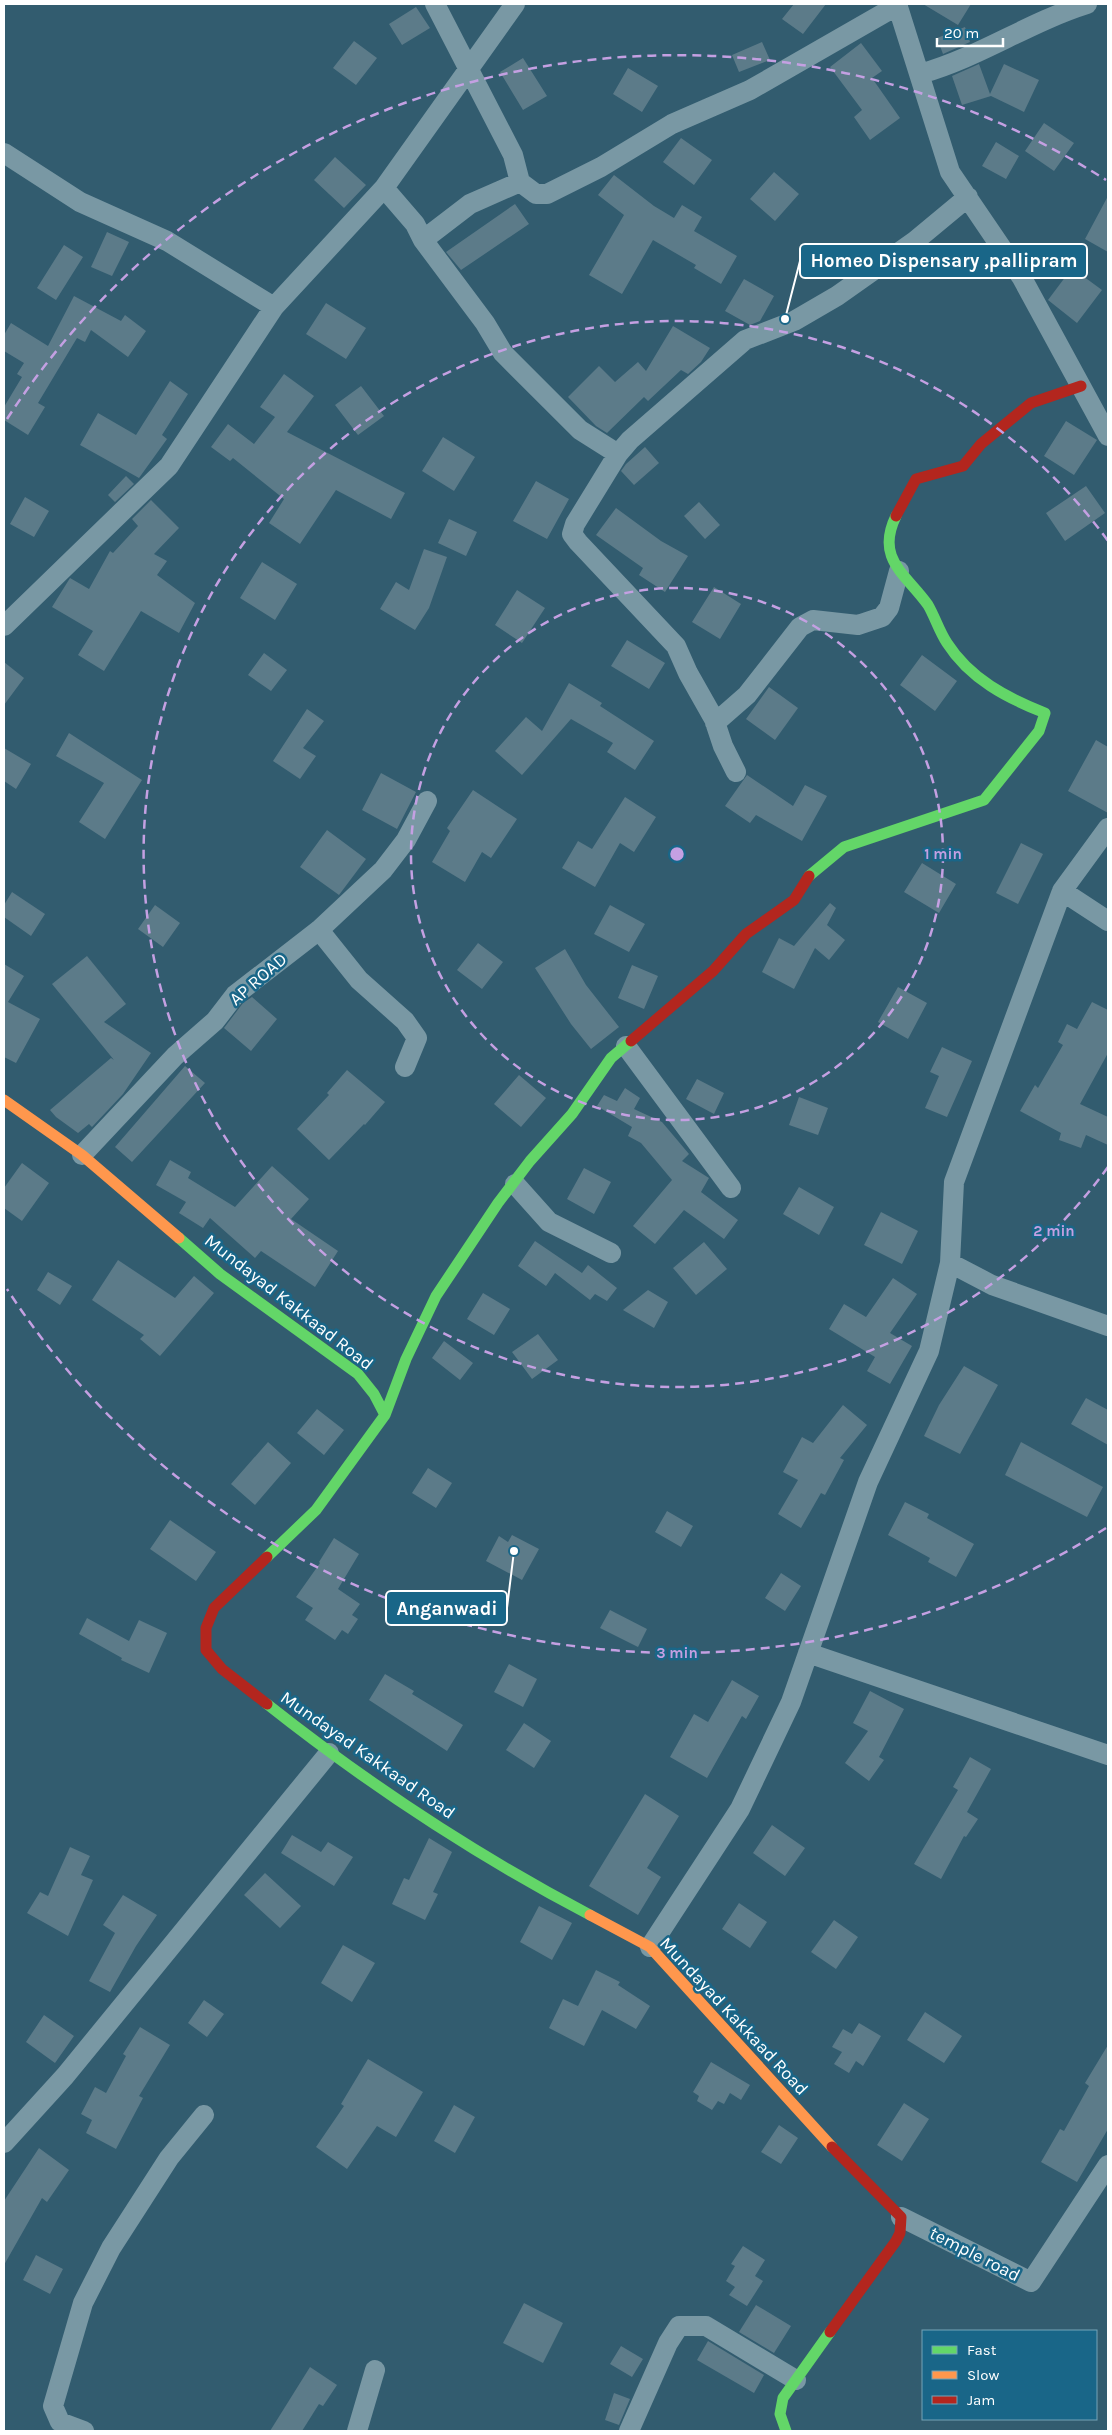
<svg xmlns="http://www.w3.org/2000/svg" width="1112" height="2435" viewBox="0 0 1112 2435" font-family="Karla,sans-serif">
	<rect width="100%" height="100%" fill="#325c6f"/>
	<!-- building -->
	<path fill="#5c7b89" d="M 794,4 L 826,4 L 803,34 L 782,19 Z
		M 923,4 L 971,4 L 958,25 Z
		M 416,7 L 430,28 L 402,45 L 389,24 Z
		M 965,27 L 970,42 L 943,54 L 937,38 Z
		M 354,41 L 377,58 L 356,85 L 333,68 Z
		M 762,42 L 770,60 L 739,72 L 732,55 Z
		M 861,43 L 882,71 L 872,78 L 900,118 L 870,140 L 854,117 L 862,110 L 830,67 Z
		M 523,58 L 547,96 L 523,110 L 500,72 Z
		M 979,64 L 990,94 L 1004,64 L 1039,80 L 1024,112 L 991,96 L 962,105 L 952,76 Z
		M 628,68 L 658,86 L 642,112 L 613,94 Z
		M 1044,123 L 1074,143 L 1054,171 L 1025,151 Z
		M 681,138 L 712,160 L 694,185 L 663,162 Z
		M 996,142 L 1019,156 L 1006,179 L 982,166 Z
		M 335,157 L 366,185 L 344,208 L 314,180 Z
		M 774,172 L 799,194 L 775,221 L 750,199 Z
		M 614,175 L 654,206 L 674,218 L 682,205 L 702,217 L 694,231 L 737,256 L 721,284 L 694,268 L 696,265 L 653,240 L 622,294 L 589,275 L 624,215 L 598,195 Z
		M 1108,196 L 1108,252 L 1085,239 Z
		M 515,204 L 529,224 L 461,270 L 446,252 Z
		M 107,232 L 129,242 L 112,276 L 91,267 Z
		M 64,245 L 83,257 L 56,300 L 37,288 Z
		M 1072,268 L 1102,290 L 1077,323 L 1048,300 Z
		M 744,279 L 774,296 L 760,321 L 750,325 L 725,311 Z
		M 74,296 L 121,321 L 125,315 L 146,331 L 128,357 L 91,330 L 85,342 L 77,338 L 38,403 L 45,407 L 28,435 L 4,420 L 4,407 L 22,377 L 17,374 L 24,363 L 4,351 L 4,335 L 11,323 L 48,346 Z
		M 326,303 L 366,328 L 346,359 L 306,334 Z
		M 673,326 L 710,348 L 701,362 L 688,374 L 681,370 L 648,401 L 644,397 L 607,433 L 596,426 L 568,397 L 599,366 L 615,382 L 638,362 L 646,371 Z
		M 284,374 L 314,396 L 287,432 L 405,493 L 391,519 L 336,490 L 300,544 L 269,523 L 284,499 L 233,458 L 230,461 L 211,447 L 228,424 L 254,444 L 275,417 L 260,407 Z
		M 170,381 L 188,394 L 162,435 L 167,439 L 139,478 L 80,445 L 98,413 L 136,435 Z
		M 361,386 L 384,416 L 358,435 L 335,405 Z
		M 1066,421 L 1097,440 L 1074,475 L 1044,456 Z
		M 443,437 L 475,457 L 454,491 L 422,471 Z
		M 645,447 L 659,463 L 634,485 L 621,471 L 626,464 Z
		M 126,476 L 134,484 L 115,502 L 108,495 Z
		M 536,481 L 569,499 L 547,539 L 513,521 Z
		M 1086,486 L 1105,513 L 1065,541 L 1046,513 Z
		M 25,497 L 49,511 L 34,537 L 10,524 Z
		M 151,500 L 179,528 L 154,554 L 167,561 L 157,575 L 195,603 L 179,633 L 141,611 L 104,671 L 78,655 L 93,631 L 52,607 L 70,578 L 89,589 L 110,551 L 113,553 L 138,526 L 132,519 Z
		M 699,502 L 720,525 L 705,539 L 684,516 Z
		M 616,508 L 661,541 L 688,556 L 665,592 L 639,575 L 643,568 L 596,535 Z
		M 449,519 L 477,532 L 466,556 L 438,543 Z
		M 424,549 L 447,557 L 429,608 L 415,630 L 380,609 L 396,582 L 409,590 Z
		M 262,562 L 297,584 L 275,620 L 240,598 Z
		M 714,587 L 741,604 L 720,639 L 692,622 Z
		M 517,590 L 545,608 L 522,643 L 495,625 Z
		M 627,640 L 665,663 L 649,689 L 611,666 Z
		M 264,653 L 287,670 L 271,691 L 248,675 Z
		M 922,655 L 957,681 L 935,711 L 900,685 Z
		M 4,662 L 24,678 L 4,705 Z
		M 569,683 L 602,703 L 600,706 L 654,741 L 635,770 L 607,752 L 613,743 L 571,719 L 522,775 L 495,751 L 526,717 L 542,731 Z
		M 769,687 L 798,708 L 775,740 L 746,719 Z
		M 307,709 L 324,721 L 303,748 L 316,756 L 300,779 L 273,761 Z
		M 69,733 L 142,780 L 105,839 L 79,822 L 104,783 L 56,756 Z
		M 1096,740 L 1108,747 L 1108,813 L 1068,791 Z
		M 4,748 L 31,764 L 16,789 L 4,781 Z
		M 381,773 L 416,792 L 397,829 L 362,810 Z
		M 747,775 L 793,806 L 805,785 L 827,796 L 802,841 L 756,815 L 750,823 L 725,806 Z
		M 473,790 L 517,819 L 491,858 L 482,852 L 465,882 L 432,862 L 450,831 L 447,828 Z
		M 625,797 L 656,817 L 634,852 L 620,843 L 595,887 L 562,868 L 578,841 L 592,849 Z
		M 327,830 L 366,859 L 339,895 L 300,867 Z
		M 1021,843 L 1043,854 L 1018,904 L 996,893 Z
		M 922,863 L 956,884 L 939,913 L 904,892 Z
		M 12,892 L 45,914 L 31,936 L 4,917 L 4,905 Z
		M 830,903 L 836,908 L 827,925 L 845,940 L 829,960 L 815,948 L 794,989 L 762,972 L 779,938 L 794,946 Z
		M 155,905 L 180,923 L 163,947 L 138,929 Z
		M 610,905 L 645,924 L 629,952 L 594,934 Z
		M 478,943 L 503,962 L 482,989 L 457,970 Z
		M 565,949 L 586,985 L 619,1027 L 591,1049 L 571,1024 L 535,968 Z
		M 87,956 L 126,1004 L 104,1022 L 151,1053 L 123,1094 L 92,1127 L 89,1124 L 78,1133 L 56,1117 L 50,1110 L 111,1058 L 114,1060 L 52,984 Z
		M 4,964 L 24,976 L 8,1002 L 40,1019 L 16,1063 L 4,1057 Z
		M 632,965 L 658,976 L 644,1009 L 618,998 Z
		M 898,987 L 927,1003 L 908,1039 L 878,1022 Z
		M 252,997 L 277,1019 L 251,1051 L 224,1028 L 243,1003 Z
		M 1092,1002 L 1108,1010 L 1108,1053 L 1080,1104 L 1108,1117 L 1108,1145 L 1086,1135 L 1081,1148 L 1059,1140 L 1061,1133 L 1020,1111 L 1035,1085 L 1038,1088 L 1063,1045 L 1058,1042 L 1067,1024 L 1077,1029 Z
		M 942,1047 L 972,1061 L 947,1117 L 925,1108 L 939,1076 L 930,1072 Z
		M 185,1066 L 205,1083 L 132,1162 L 115,1147 Z
		M 347,1070 L 385,1102 L 365,1125 L 364,1124 L 329,1160 L 297,1129 L 329,1095 L 327,1093 Z
		M 519,1075 L 546,1098 L 521,1127 L 494,1104 Z
		M 697,1079 L 724,1093 L 714,1114 L 686,1099 Z
		M 625,1088 L 640,1098 L 634,1109 L 662,1122 L 689,1154 L 682,1161 L 709,1178 L 701,1192 L 738,1220 L 724,1239 L 684,1210 L 655,1244 L 633,1226 L 672,1180 L 641,1143 L 628,1136 L 632,1127 L 597,1106 L 604,1095 L 617,1101 Z
		M 799,1097 L 828,1108 L 818,1135 L 789,1125 Z
		M 170,1160 L 191,1172 L 188,1178 L 235,1207 L 272,1166 L 309,1199 L 291,1219 L 338,1251 L 315,1287 L 261,1251 L 255,1258 L 210,1218 L 203,1228 L 179,1213 L 186,1202 L 156,1185 Z
		M 22,1163 L 49,1183 L 22,1221 L 4,1208 L 4,1188 Z
		M 584,1168 L 611,1182 L 594,1214 L 567,1199 Z
		M 799,1187 L 834,1207 L 819,1235 L 783,1214 Z
		M 881,1212 L 918,1231 L 902,1264 L 864,1245 Z
		M 535,1241 L 582,1273 L 588,1265 L 617,1288 L 607,1301 L 595,1294 L 590,1300 L 555,1273 L 546,1286 L 518,1266 Z
		M 704,1242 L 727,1269 L 696,1295 L 673,1268 Z
		M 118,1260 L 175,1298 L 194,1276 L 214,1293 L 160,1356 L 140,1339 L 144,1335 L 92,1300 Z
		M 48,1272 L 72,1286 L 60,1305 L 37,1290 Z
		M 893,1278 L 917,1294 L 890,1333 L 912,1346 L 890,1384 L 867,1371 L 875,1357 L 829,1329 L 844,1304 L 866,1317 Z
		M 648,1290 L 668,1302 L 654,1328 L 623,1310 Z
		M 483,1293 L 510,1309 L 494,1335 L 467,1319 Z
		M 538,1334 L 558,1360 L 532,1379 L 512,1352 Z
		M 444,1341 L 473,1363 L 460,1380 L 432,1358 Z
		M 964,1366 L 998,1385 L 960,1454 L 924,1436 L 939,1405 Z
		M 1086,1398 L 1108,1410 L 1108,1445 L 1071,1424 Z
		M 843,1405 L 867,1425 L 840,1458 L 844,1460 L 825,1495 L 821,1493 L 801,1528 L 778,1514 L 798,1480 L 783,1472 L 802,1437 L 813,1443 Z
		M 317,1409 L 344,1430 L 324,1455 L 297,1433 Z
		M 268,1442 L 291,1463 L 255,1505 L 231,1484 Z
		M 1021,1442 L 1103,1487 L 1087,1517 L 1005,1475 Z
		M 428,1468 L 452,1483 L 436,1508 L 412,1493 Z
		M 905,1502 L 929,1514 L 927,1518 L 974,1544 L 956,1577 L 928,1562 L 930,1558 L 888,1535 Z
		M 667,1511 L 693,1526 L 681,1547 L 655,1532 Z
		M 170,1520 L 216,1552 L 196,1581 L 150,1549 Z
		M 512,1535 L 539,1549 L 522,1580 L 486,1561 L 499,1536 L 508,1542 Z
		M 334,1538 L 359,1554 L 338,1589 L 360,1604 L 352,1615 L 358,1619 L 348,1634 L 342,1630 L 335,1640 L 305,1620 L 313,1608 L 296,1597 L 320,1563 L 319,1562 Z
		M 781,1573 L 801,1586 L 785,1611 L 765,1598 Z
		M 610,1610 L 647,1629 L 638,1647 L 600,1628 Z
		M 87,1618 L 129,1641 L 139,1620 L 167,1633 L 149,1673 L 121,1660 L 122,1658 L 79,1634 Z
		M 509,1664 L 537,1679 L 523,1707 L 494,1692 Z
		M 385,1674 L 414,1691 L 412,1694 L 463,1725 L 447,1751 L 369,1700 Z
		M 732,1680 L 759,1696 L 746,1719 L 742,1716 L 707,1778 L 670,1757 L 694,1714 L 708,1722 Z
		M 870,1691 L 904,1709 L 879,1757 L 884,1760 L 869,1781 L 845,1763 L 868,1731 L 853,1723 Z
		M 524,1723 L 551,1741 L 534,1768 L 506,1750 Z
		M 970,1757 L 991,1769 L 967,1812 L 978,1819 L 966,1837 L 964,1836 L 941,1879 L 914,1864 L 958,1790 L 953,1787 Z
		M 645,1794 L 679,1816 L 647,1868 L 661,1877 L 638,1915 L 589,1886 Z
		M 772,1825 L 805,1848 L 785,1876 L 753,1853 Z
		M 292,1835 L 321,1852 L 328,1842 L 353,1857 L 334,1886 L 281,1853 Z
		M 429,1838 L 452,1852 L 433,1892 L 438,1894 L 425,1920 L 392,1904 L 404,1878 L 409,1880 Z
		M 70,1847 L 90,1856 L 81,1875 L 93,1880 L 68,1936 L 27,1913 L 40,1892 L 48,1896 Z
		M 265,1873 L 301,1906 L 280,1928 L 244,1895 Z
		M 123,1895 L 157,1915 L 136,1946 L 110,1992 L 89,1981 L 115,1933 L 103,1925 Z
		M 739,1903 L 767,1922 L 750,1948 L 722,1929 Z
		M 539,1906 L 572,1923 L 552,1960 L 520,1942 Z
		M 834,1920 L 858,1937 L 836,1969 L 811,1952 Z
		M 343,1945 L 375,1963 L 352,2002 L 321,1983 Z
		M 596,1970 L 620,1982 L 618,1985 L 650,2006 L 636,2029 L 602,2010 L 584,2046 L 549,2028 L 563,1999 L 578,2006 Z
		M 204,2000 L 224,2014 L 207,2037 L 188,2023 Z
		M 925,2012 L 962,2036 L 944,2063 L 907,2040 Z
		M 44,2015 L 74,2036 L 55,2063 L 26,2042 Z
		M 859,2023 L 881,2036 L 863,2066 L 856,2061 L 849,2073 L 834,2064 L 842,2052 L 832,2047 L 843,2029 L 852,2034 Z
		M 140,2027 L 170,2045 L 139,2096 L 143,2098 L 116,2149 L 86,2133 L 92,2120 L 81,2114 L 95,2087 L 106,2093 L 126,2056 L 123,2054 Z
		M 1108,2045 L 1108,2129 L 1077,2182 L 1041,2162 L 1060,2129 L 1064,2131 L 1089,2086 L 1085,2083 Z
		M 368,2059 L 423,2092 L 396,2137 L 377,2126 L 347,2169 L 316,2147 L 344,2106 L 341,2104 Z
		M 711,2062 L 750,2085 L 741,2100 L 730,2093 L 724,2104 L 718,2101 L 712,2110 L 697,2101 L 699,2096 L 693,2092 Z
		M 904,2103 L 929,2119 L 902,2161 L 877,2145 Z
		M 454,2105 L 475,2117 L 455,2153 L 434,2141 Z
		M 779,2125 L 798,2138 L 781,2164 L 761,2152 Z
		M 39,2148 L 69,2170 L 47,2202 L 42,2198 L 4,2265 L 4,2201 Z
		M 743,2246 L 765,2260 L 755,2276 L 763,2281 L 747,2306 L 729,2295 L 735,2287 L 726,2281 L 735,2266 L 731,2264 Z
		M 36,2255 L 63,2269 L 50,2294 L 23,2280 Z
		M 524,2303 L 563,2323 L 543,2363 L 503,2343 Z
		M 756,2305 L 791,2326 L 774,2353 L 739,2332 Z
		M 708,2341 L 764,2375 L 754,2393 L 697,2360 Z
		M 621,2346 L 643,2359 L 632,2377 L 610,2364 Z
		M 310,2367 L 337,2385 L 323,2406 L 319,2404 L 302,2431 L 270,2431 Z
		M 614,2393 L 630,2399 L 619,2425 L 605,2420 Z"/>
	<g fill="none" stroke-linecap="round" stroke-linejoin="round">
		<!-- street -->
		<path stroke="#7998a4" stroke-width="20" d="M 435,4 L 513,155 L 520,182 L 536,194 L 547,194 L 601,167 L 672,124 L 750,90 L 898,5
			M 897,4 L 950,172 L 1022,278 L 1108,436
			M 920,74 C 980,57 1027,23 1087,4
			M 4,153 L 80,202 L 167,241 L 274,307
			M 384,188 L 415,224 L 423,240 L 485,323 L 503,353 L 580,430 L 618,454
			M 423,240 L 470,204 L 520,182
			M 4,626 L 169,466 L 274,307 L 384,188 L 515,4
			M 715,723 L 747,695 L 800,627 L 813,620 L 858,625 L 882,617 L 889,608 L 899,571
			M 736,772 L 723,746 L 714,719 L 688,673 L 676,646 L 578,542 L 572,534 L 575,524 L 618,454 L 630,440 L 745,340 L 794,321 L 837,296 L 915,241 L 968,197
			M 1062,891 L 1108,921
			M 319,930 L 359,980 L 405,1021 L 417,1038 L 405,1067
			M 626,1046 L 731,1188
			M 82,1155 L 175,1056 L 215,1021 L 235,995 L 319,930 L 383,870 L 406,840 L 427,801
			M 515,1184 L 549,1222 L 611,1253
			M 950,1263 L 992,1285 L 1108,1326
			M 808,1653 L 1108,1755
			M 650,1947 L 740,1809 L 791,1702 L 868,1482 L 929,1351 L 950,1263 L 954,1182 L 1062,891 L 1108,828
			M 4,2143 L 65,2076 L 329,1753
			M 901,2217 L 1031,2282 L 1108,2165
			M 84,2431 L 60,2422 L 53,2406 L 83,2303 L 111,2248 L 169,2158 L 204,2115
			M 357,2431 L 375,2370
			M 629,2431 L 668,2343 L 679,2326 L 706,2326 L 796,2380"/>
		<!-- fast -->
		<path stroke="#63d668" stroke-width="11" d="M 809,876 L 844,847 L 984,800 L 1039,731 L 1045,713 C 1007,698 970,679 947,643 C 939,631 935,617 928,605 C 906,574 875,559 896,516
			M 179,1238 L 220,1274 L 358,1374 L 374,1394 L 385,1415 L 316,1510 L 267,1557
			M 385,1415 L 406,1359 L 436,1296 L 498,1203 L 530,1161 L 572,1114 L 611,1058 L 631,1041
			M 267,1704 C 368,1784 476,1855 590,1915
			M 786,2431 L 780,2414 L 783,2398 L 830,2332"/>
		<!-- slow -->
		<path stroke="#ff974d" stroke-width="11" d="M 4,1100 L 82,1155 L 179,1238
			M 590,1915 L 650,1947 L 832,2147"/>
		<!-- jam -->
		<path stroke="#b3261e" stroke-width="11" d="M 896,516 L 916,479 L 963,466 L 981,444 L 1031,403 L 1081,386
			M 631,1041 L 713,971 L 746,934 L 794,900 L 809,876
			M 267,1557 L 214,1608 L 206,1628 L 206,1650 L 222,1669 L 267,1704
			M 830,2332 L 896,2241 L 900,2233 L 901,2217 L 832,2147"/>
	</g>
	<!-- distance rings -->
	<g fill="none" stroke="#c4a0e2" stroke-width="2.5" stroke-dasharray="9 6">
		<circle cx="677" cy="854" r="266"/>
		<path d="M1108 1167A533 533 0 1 1 1108 541"/>
		<path d="M1106 1528A799 799 0 0 1 7 1289M7 419A799 799 0 0 1 1106 180"/>
	</g>
	<g text-anchor="middle" dominant-baseline="central" stroke-width="5" stroke-linejoin="round" paint-order="stroke">
		<!-- street labels -->
		<g font-size="18" fill="#fff" stroke="#196688">
			<text transform="translate(258 979) rotate(-41)">AP ROAD</text>
			<text transform="translate(289 1302) rotate(38)">Mundayad Kakkaad Road</text>
			<text transform="translate(368 1755) rotate(35)">Mundayad Kakkaad Road</text>
			<text transform="translate(734 2016) rotate(47)">Mundayad Kakkaad Road</text>
			<text transform="translate(975 2254) rotate(27)">temple road</text>
		</g>
	</g>
	<circle cx="677" cy="854" r="8" fill="#c4a0e2" stroke="#196688" stroke-width="2.5"/>
	<g font-size="15" text-anchor="middle" font-weight="bold" fill="#c4a0e2" stroke="#196688" stroke-width="5" stroke-linejoin="round" paint-order="stroke">
		<text x="943" y="859">1 min</text>
		<text x="1054" y="1236">2 min</text>
		<text x="677" y="1658">3 min</text>
	</g>
	<!-- callouts -->
	<path fill="none" stroke="#fff" stroke-width="2" d="M785 319L800 261M514 1551L507 1608"/>
	<g fill="#fff" stroke="#196688" stroke-width="2">
		<circle cx="785" cy="319" r="5"/>
		<circle cx="514" cy="1551" r="5"/>
	</g>
	<g fill="#196688" stroke="#fff" stroke-width="2">
		<rect x="800" y="244" width="287" height="34" rx="5"/>
		<rect x="386" y="1591" width="121" height="34" rx="5"/>
	</g>
	<g font-size="19" text-anchor="middle" font-weight="bold" fill="#fff">
		<text x="944" y="267">Homeo Dispensary ,pallipram</text>
		<text x="447" y="1615">Anganwadi</text>
	</g>
	<!-- border -->
	<rect width="1112" height="2435" fill="none" stroke="#ffffff" stroke-width="10"/>
	<!-- legend -->
	<rect x="922" y="2330" width="175" height="90" fill="#196688" stroke="#75a3b8"/>
	<rect x="932" y="2346" width="25" height="8" fill="#63d668" stroke="#75a3b8"/>
	<text x="967" y="2355" font-size="15" fill="#ffffff">Fast</text>
	<rect x="932" y="2371" width="25" height="8" fill="#ff974d" stroke="#75a3b8"/>
	<text x="967" y="2380" font-size="15" fill="#ffffff">Slow</text>
	<rect x="932" y="2396" width="25" height="8" fill="#b3261e" stroke="#75a3b8"/>
	<text x="967" y="2405" font-size="15" fill="#ffffff">Jam</text>
	<!-- scale -->
	<path d="M937 38v8h66v-8" fill="none" stroke="#ffffff" stroke-width="2.5"/>
	<text x="944" y="38" font-size="15" fill="#ffffff" stroke="#196688" stroke-width="4" paint-order="stroke">20 m</text>
</svg>
